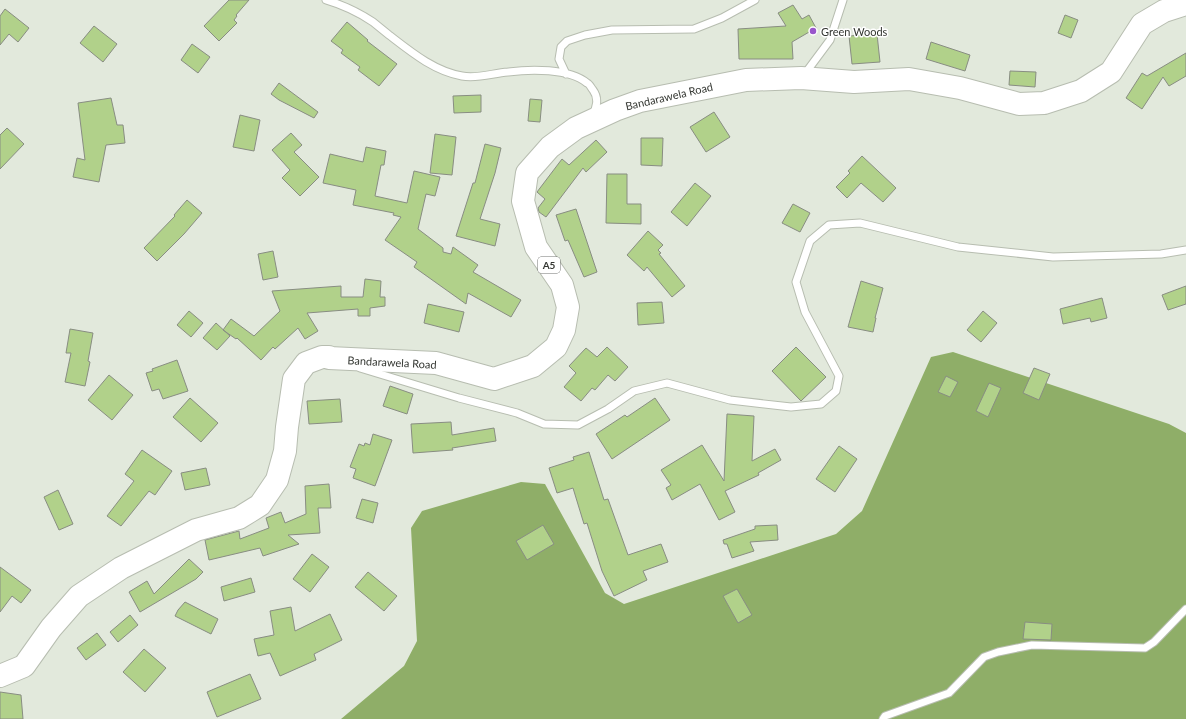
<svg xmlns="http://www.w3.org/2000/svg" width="1186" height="719" viewBox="0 0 1186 719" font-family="Lato,sans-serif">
	<rect width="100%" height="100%" fill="#e2e9dc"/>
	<!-- forest -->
	<path fill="#8fae68" d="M 953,352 L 1169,424 L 1186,433 L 1186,719 L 341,719 L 404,666 L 417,641 L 411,528 L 422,511 L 521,482 L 545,484 L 605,593 L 624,604 L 836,534 L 862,511 L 931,357 Z"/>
	<!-- building -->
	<path fill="#b1d18a" stroke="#888d82" d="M 229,0 L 249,0 L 236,15 L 237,16 L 234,20 L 237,23 L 219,41 L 204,26 Z
		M 793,5 L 802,19 L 809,15 L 816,28 L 792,42 L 793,59 L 739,59 L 738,29 L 786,26 L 778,13 Z
		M 5,9 L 29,28 L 18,42 L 9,34 L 0,45 L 0,16 Z
		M 1065,15 L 1078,20 L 1071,38 L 1058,33 Z
		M 347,22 L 368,40 L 367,41 L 397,64 L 379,86 L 358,70 L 360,67 L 341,53 L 343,50 L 331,41 Z
		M 94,26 L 117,44 L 103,62 L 80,43 Z
		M 877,34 L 880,62 L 852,64 L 849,36 Z
		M 931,42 L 970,55 L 965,71 L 926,59 Z
		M 192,44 L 210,57 L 198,73 L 181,60 Z
		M 1186,53 L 1186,76 L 1169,86 L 1163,77 L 1142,109 L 1126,98 L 1142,73 L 1147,76 Z
		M 1010,71 L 1036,72 L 1035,87 L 1009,85 Z
		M 279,83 L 318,112 L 314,118 L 279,100 L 271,94 Z
		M 481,95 L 481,112 L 454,113 L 453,96 Z
		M 111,98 L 117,125 L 123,125 L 125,143 L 106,145 L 99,182 L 73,177 L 77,158 L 85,160 L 78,103 Z
		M 530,99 L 542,100 L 540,122 L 528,121 Z
		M 714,112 L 730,137 L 706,152 L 690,127 Z
		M 240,115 L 260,120 L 254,151 L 233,147 Z
		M 7,128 L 24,144 L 0,169 L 0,135 Z
		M 291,133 L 302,145 L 294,152 L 319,177 L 300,196 L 282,178 L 290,170 L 272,150 Z
		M 435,134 L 456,137 L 452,175 L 430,173 Z
		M 641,138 L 663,138 L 662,166 L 641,165 Z
		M 596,140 L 607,152 L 586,172 L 583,168 L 546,217 L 539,212 L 538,208 L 545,199 L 537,192 L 562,159 L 569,165 Z
		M 485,144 L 501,148 L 495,173 L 480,219 L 500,224 L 495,246 L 456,236 L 473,183 L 475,183 Z
		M 366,147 L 386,151 L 384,165 L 381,165 L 375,196 L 407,203 L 414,171 L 440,177 L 435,196 L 426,194 L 418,229 L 443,248 L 443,252 L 451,254 L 453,247 L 478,265 L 473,272 L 521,300 L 511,317 L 468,293 L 466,304 L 414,267 L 417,262 L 385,240 L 401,217 L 393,215 L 394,213 L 353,205 L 356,190 L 323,183 L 330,154 L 363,162 Z
		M 862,156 L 896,188 L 883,202 L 861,183 L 847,198 L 836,187 L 850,173 L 848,171 Z
		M 607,174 L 627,174 L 627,204 L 641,204 L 641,224 L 606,223 Z
		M 695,183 L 711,196 L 687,226 L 671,212 Z
		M 187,200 L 202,213 L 184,234 L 157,261 L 144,248 L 175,216 L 174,215 Z
		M 793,204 L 810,213 L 800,232 L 782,223 Z
		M 576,209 L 597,272 L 584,277 L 568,240 L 565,241 L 556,215 Z
		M 648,231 L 663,245 L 658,250 L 661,253 L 659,254 L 685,286 L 672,297 L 647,267 L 644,271 L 627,255 Z
		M 273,251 L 278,277 L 263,280 L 258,254 Z
		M 365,279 L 381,281 L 380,297 L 385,297 L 385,306 L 370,308 L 370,316 L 358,316 L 358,309 L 307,313 L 318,331 L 305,339 L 298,328 L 275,349 L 273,347 L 261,360 L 237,338 L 236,339 L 223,330 L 231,319 L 254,336 L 280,311 L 272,291 L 341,286 L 341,297 L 363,297 Z
		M 861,281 L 883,288 L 875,318 L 876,318 L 873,332 L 848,327 Z
		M 1186,286 L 1186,304 L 1168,310 L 1162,295 Z
		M 1102,298 L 1107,318 L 1091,322 L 1090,318 L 1063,324 L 1060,309 Z
		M 662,302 L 664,323 L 638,325 L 637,303 Z
		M 428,304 L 464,312 L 459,332 L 424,323 Z
		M 189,311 L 203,323 L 191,337 L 177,325 Z
		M 983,311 L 997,323 L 981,342 L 967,330 Z
		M 216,323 L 230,336 L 217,350 L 203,338 Z
		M 70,329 L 93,333 L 88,361 L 90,362 L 85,386 L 65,382 L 71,353 L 66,353 Z
		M 607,347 L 628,367 L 615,381 L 608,375 L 595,390 L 592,388 L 581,401 L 564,387 L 576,373 L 569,366 L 586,348 L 597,357 Z
		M 796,347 L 826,377 L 801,401 L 772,371 Z
		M 177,360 L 188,391 L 163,399 L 159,389 L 152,391 L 146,373 L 153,371 L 152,369 Z
		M 1034,368 L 1050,374 L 1039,400 L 1023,393 Z
		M 109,375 L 133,395 L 112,420 L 88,400 Z
		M 946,376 L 958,382 L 950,397 L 938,392 Z
		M 989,383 L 1001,388 L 988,417 L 976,411 Z
		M 390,386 L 413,394 L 407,414 L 383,406 Z
		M 190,398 L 218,423 L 201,442 L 173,417 Z
		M 655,398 L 670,420 L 612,459 L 596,434 L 625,415 L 627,417 Z
		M 340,399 L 342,422 L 309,424 L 307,401 Z
		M 727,414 L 754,416 L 752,461 L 775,449 L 781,460 L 758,473 L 759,475 L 725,491 L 735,512 L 719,520 L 700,484 L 672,500 L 666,488 L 671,485 L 661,470 L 702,445 L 724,481 Z
		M 451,422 L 452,435 L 494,428 L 496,441 L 452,448 L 453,450 L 413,453 L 411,424 Z
		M 373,434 L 392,440 L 375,486 L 353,478 L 356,469 L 350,467 L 359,444 L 364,446 L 365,443 L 370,445 Z
		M 839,446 L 857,459 L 835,492 L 816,479 Z
		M 142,450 L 172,471 L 155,495 L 149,491 L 121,526 L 107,516 L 134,481 L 125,474 Z
		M 589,452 L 604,500 L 608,499 L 628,555 L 661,544 L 668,562 L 643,571 L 647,580 L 614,596 L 602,571 L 587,523 L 584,524 L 573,488 L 557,493 L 549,468 L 574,460 L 573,457 Z
		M 206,468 L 210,485 L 185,490 L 181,473 Z
		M 329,484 L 331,508 L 318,508 L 320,533 L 288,535 L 299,544 L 263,556 L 260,548 L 209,560 L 205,540 L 239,531 L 240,539 L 269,528 L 266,518 L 281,512 L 285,523 L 306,514 L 305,486 Z
		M 58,490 L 73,524 L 59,530 L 44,497 Z
		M 362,499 L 378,503 L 373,523 L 356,518 Z
		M 543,525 L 554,544 L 527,560 L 516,541 Z
		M 777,525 L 778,540 L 750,542 L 754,551 L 732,558 L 727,544 L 724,544 L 723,540 L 755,529 L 755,526 Z
		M 312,554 L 329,567 L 310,592 L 293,579 Z
		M 189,559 L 203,572 L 196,579 L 140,612 L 129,592 L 147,581 L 154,594 Z
		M 0,567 L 31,590 L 21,603 L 12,596 L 0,612 Z
		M 368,572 L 397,596 L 384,611 L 355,587 Z
		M 251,578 L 255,592 L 224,601 L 221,587 Z
		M 737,589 L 752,615 L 738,623 L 723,596 Z
		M 185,602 L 218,619 L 211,634 L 175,616 L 178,610 Z
		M 291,607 L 295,631 L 330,614 L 342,640 L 314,654 L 316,660 L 280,676 L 270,653 L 258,656 L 254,639 L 274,635 L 270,611 Z
		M 130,615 L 138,625 L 118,642 L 110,632 Z
		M 1025,622 L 1052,624 L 1051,640 L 1023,639 Z
		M 97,633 L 106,645 L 86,660 L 77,648 Z
		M 144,649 L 166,668 L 145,692 L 123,672 Z
		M 250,674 L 261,699 L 217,717 L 207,692 Z
		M 0,692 L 21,695 L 23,719 L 0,719 Z"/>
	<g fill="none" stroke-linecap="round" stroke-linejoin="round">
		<!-- service casing -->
		<g stroke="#b7bdb0" stroke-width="9">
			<path id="service" d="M 326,0 C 343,5 358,12 373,22 C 378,26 384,31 389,35 C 411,52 434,71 462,76 C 478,79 493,73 508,72 C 530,69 569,68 587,83 C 590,84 591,88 593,90 C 599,98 597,108 592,115
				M 566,74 L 559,59 L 561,47 L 567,41 L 585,35 L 612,30 L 694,29 L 722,18 L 755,0
				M 804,75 L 830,40 L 843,0
				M 360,368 L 459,398 L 517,413 L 544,424 L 578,425 L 608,409 L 634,391 L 667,383 L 730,400 L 791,407 L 821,404 L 836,391 L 839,376 L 805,312 L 796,282 L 810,241 L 829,225 L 860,223 L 958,247 L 1053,257 L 1161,254 L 1186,250
				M 883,719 L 885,716 L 949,693 L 984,657 L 998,652 L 1032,645 L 1145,648 L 1154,642 L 1186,609"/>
		</g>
		<!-- trunk casing -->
		<g stroke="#b7bdb0" stroke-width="24">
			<path id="trunk" d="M 0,676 L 24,666 L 51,628 L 79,596 L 121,568 L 196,530 L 239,518 L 260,505 L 277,480 L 285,451 L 287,427 L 294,379 L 306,363 L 322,357 L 329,357 L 329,358 L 436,363 L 494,379 L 533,366 L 556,347 L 564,330 L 568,307 L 562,285 L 536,247 L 523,201 L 527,173 L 550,147 L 576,128 L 615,110 L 640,101 L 746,80 L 801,78 L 854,82 L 909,79 L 960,88 L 1019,104 L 1044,103 L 1081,91 L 1111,72 L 1142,24 L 1164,11 L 1186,4"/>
		</g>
		<!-- service -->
		<use href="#service" stroke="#fff" stroke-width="7"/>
		<!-- trunk -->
		<use href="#trunk" stroke="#fff" stroke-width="22"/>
	</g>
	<!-- markers -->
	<circle fill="#9956cb" stroke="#fff" stroke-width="1.5" cx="813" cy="31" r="4"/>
	<g text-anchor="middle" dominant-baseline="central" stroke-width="3" stroke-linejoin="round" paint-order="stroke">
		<!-- shield labels -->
		<rect fill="#fff" stroke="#717370" stroke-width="1" x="538" y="257" width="22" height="16" rx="3"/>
		<g font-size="10" font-weight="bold" fill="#343732">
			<text x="549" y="265">A5</text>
		</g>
		<!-- poi labels -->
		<g font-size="11" fill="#343732" stroke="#fff" text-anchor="start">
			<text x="821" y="31">Green Woods</text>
		</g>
		<!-- street labels -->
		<g font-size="11" fill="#343732" stroke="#fff">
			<text transform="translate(669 96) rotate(-13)">Bandarawela Road</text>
			<text transform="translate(392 362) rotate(3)">Bandarawela Road</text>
		</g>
	</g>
</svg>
